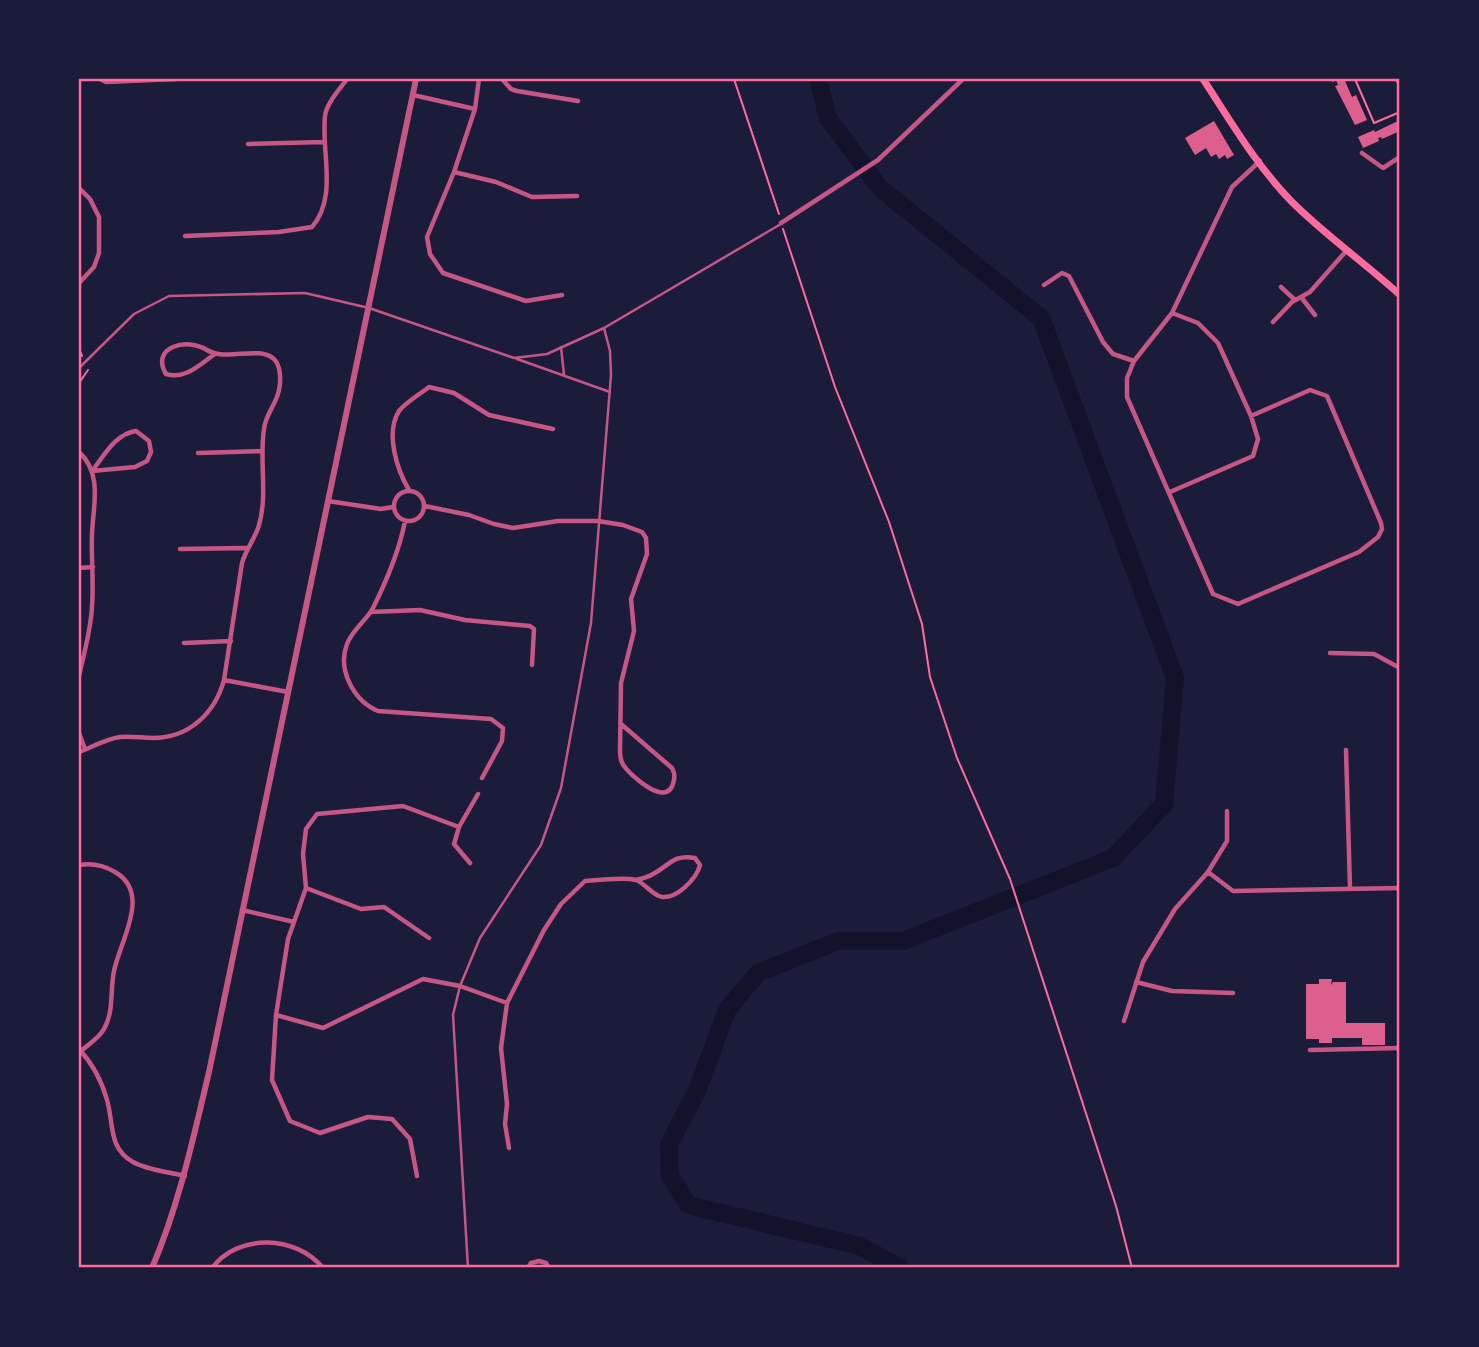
<svg xmlns="http://www.w3.org/2000/svg" width="1479" height="1347" viewBox="0 0 1479 1347" font-family="'Times New Roman',serif">
	<rect width="100%" height="100%" fill="#1b1b3a"/>
	<g fill="none" stroke-linecap="round" stroke-linejoin="round">
		<!-- river -->
		<path stroke="#12122b" stroke-width="18" d="M 818,79 L 828,118 L 880,188 L 1041,318 L 1175,678 L 1164,804 L 1113,858 L 903,941 L 838,941 L 758,973 L 727,1010 L 697,1091 L 669,1144 L 670,1175 L 688,1205 L 860,1246 L 900,1268"/>
	</g>
	<!-- building -->
	<path fill="#dd5f8e" d="M 1331,79 L 1345,81 L 1352,97 L 1356,95 L 1367,120 L 1355,125 L 1335,86 L 1338,85 L 1336,80 L 1333,82 Z
		M 1400,120 L 1400,131 L 1382,139 L 1381,137 L 1378,138 L 1379,141 L 1363,148 L 1358,137 L 1374,130 L 1375,132 Z
		M 1214,121 L 1234,155 L 1227,159 L 1225,155 L 1219,159 L 1216,154 L 1211,157 L 1206,148 L 1195,155 L 1185,138 Z
		M 1319,979 L 1332,979 L 1331,985 L 1333,982 L 1346,982 L 1346,1023 L 1385,1023 L 1385,1045 L 1362,1045 L 1362,1038 L 1332,1038 L 1332,1043 L 1319,1043 L 1319,1039 L 1306,1039 L 1306,984 L 1319,984 Z"/>
	<g fill="none" stroke-linecap="round" stroke-linejoin="round">
		<!-- path -->
		<path stroke="#ff6b9d" stroke-width="2" d="M 734,79 L 779,214
			M 1355,79 L 1374,123 L 1400,112
			M 1396,79 L 1400,88
			M 783,229 L 835,387 L 889,522 L 922,624 L 930,677 L 957,758 L 1010,879 L 1116,1206 L 1132,1268
			M 79,349 L 82,356
			M 79,383 L 88,370"/>
		<!-- service -->
		<path stroke="#c65784" stroke-width="2.5" d="M 561,347 L 564,375
			M 517,359 L 610,392
			M 79,368 L 134,314 L 169,296 L 305,293 L 369,308 L 514,358 L 547,354 L 604,328 L 781,224
			M 468,1268 L 453,1015 L 460,986 L 480,938 L 541,845 L 561,788 L 591,623 L 611,375 L 610,351 L 604,328"/>
		<!-- minor -->
		<path stroke="#c65784" stroke-width="4.5" d="M 100,79 L 106,82 L 176,79
			M 479,79 L 475,109 L 454,172 L 427,237 L 430,254 L 443,273 L 526,301 L 562,295
			M 502,79 L 511,89 L 517,91 L 578,101
			M 413,95 L 475,109
			M 248,144 L 325,142
			M 1362,153 L 1383,168 L 1400,157
			M 454,172 L 496,182 L 532,197 L 577,196
			M 79,188 L 90,199 L 99,217 L 99,253 L 94,267 L 79,283
			M 781,223 L 878,160 L 963,79
			M 185,236 L 279,232 L 312,227 C 338,197 321,152 325,116 C 326,104 340,89 347,79
			M 1044,285 L 1062,273 L 1069,276 L 1103,342 L 1113,354 L 1134,361
			M 1281,287 L 1295,300
			M 1301,297 L 1315,315
			M 1172,313 L 1198,323 L 1218,343 L 1251,416 L 1310,390 L 1327,396 L 1381,523 L 1382,529 L 1378,537 L 1359,552 L 1238,604 L 1213,594 L 1127,397 L 1127,378 L 1134,361 L 1172,313 L 1232,187 L 1260,161
			M 1273,322 L 1292,302 L 1310,292 L 1347,250
			M 215,354 C 199,365 185,380 166,374 C 150,347 187,337 207,350 C 226,362 258,345 274,359 C 281,366 281,381 279,390 C 277,403 265,415 264,429 C 259,460 268,494 259,525 C 256,537 246,549 242,563 L 224,680 L 288,692
			M 136,431 L 149,441 L 151,452 L 147,461 L 135,467 L 92,471 C 104,456 115,434 136,431 Z
			M 79,452 C 103,474 93,506 92,534 C 91,558 94,582 92,606 C 91,630 84,653 79,676
			M 198,453 L 262,451
			M 409,490 C 397,470 385,433 399,411 C 406,402 420,394 429,387 L 454,393 L 489,415 L 553,429
			M394 506a15 15 0 1 1 30 0a15 15 0 1 1-30 0Z
			M 1170,492 L 1253,456 L 1258,439 L 1251,416
			M 328,501 L 381,509 L 393,507
			M 425,506 L 469,515 L 494,524 L 513,528 L 558,521 L 598,521 L 623,525 L 642,532 L 646,538 L 647,554 L 631,599 L 634,631 L 621,683 L 620,750 C 620,755 620,761 624,766 C 632,777 666,807 673,784 C 675,777 675,774 672,768 L 621,724
			M 405,521 C 399,552 387,580 373,608 C 366,621 353,629 347,644 C 337,670 354,701 378,711 L 491,719 L 503,728 L 502,741 L 482,778
			M 180,549 L 246,548
			M 79,568 L 93,567
			M 371,612 L 420,610 L 465,620 L 530,626 L 534,629 L 532,665
			M 184,643 L 231,641
			M 1330,653 L 1374,654 L 1400,668
			M 79,733 L 85,749
			M 1346,750 L 1350,888
			M 79,752 C 92,747 106,739 120,737 C 131,736 142,738 153,738 C 189,738 215,713 224,680
			M 470,863 L 454,844 L 459,827 L 478,794
			M 79,865 C 92,863 103,865 115,872 C 152,893 120,941 114,971 C 110,990 114,1012 104,1029 C 100,1037 89,1044 81,1051
			M 1208,872 L 1233,891 L 1400,888
			M 306,888 L 361,909 L 384,907 L 429,938
			M 242,910 L 294,922
			M 1136,982 L 1172,991 L 1233,993
			M 276,1015 L 323,1028 L 423,979 L 460,986 L 507,1003
			M 1124,1021 L 1143,962 L 1175,909 L 1208,872 L 1227,841 L 1227,811
			M 79,1049 C 92,1063 102,1082 107,1100 C 114,1124 108,1148 133,1162 C 147,1170 169,1172 185,1176
			M 1310,1050 L 1400,1048
			M 509,1148 L 505,1124 L 507,1104 L 501,1048 L 507,1003 L 544,930 L 561,904 L 585,881 C 598,880 624,877 636,880 C 644,883 651,893 659,896 C 675,902 697,878 700,865 L 695,858 C 673,854 670,865 653,874 C 648,877 641,879 636,880
			M 417,1176 L 410,1139 L 392,1119 L 368,1117 L 320,1133 L 290,1121 L 272,1080 L 276,1015 L 288,939 L 306,888 L 303,854 L 306,829 L 317,814 L 403,806 L 459,827
			M 212,1268 C 238,1233 296,1235 323,1268
			M 528,1268 L 531,1263 L 539,1261 L 546,1263 L 549,1268"/>
		<!-- tertiary -->
		<path stroke="#c65784" stroke-width="6" d="M 152,1268 C 179,1205 193,1139 209,1072 L 416,79"/>
		<!-- secondary -->
		<path stroke="#ff6b9d" stroke-width="7" d="M 1203,79 C 1230,120 1256,165 1291,201 C 1325,235 1365,263 1400,295"/>
	</g>
	<!-- border -->
	<rect width="1479" height="1347" fill="none" stroke="#1b1b3a" stroke-width="161"/>
	<rect x="80" y="80" width="1318" height="1186" fill="none" stroke="#ff6b9d" stroke-width="2.5"/>
</svg>
